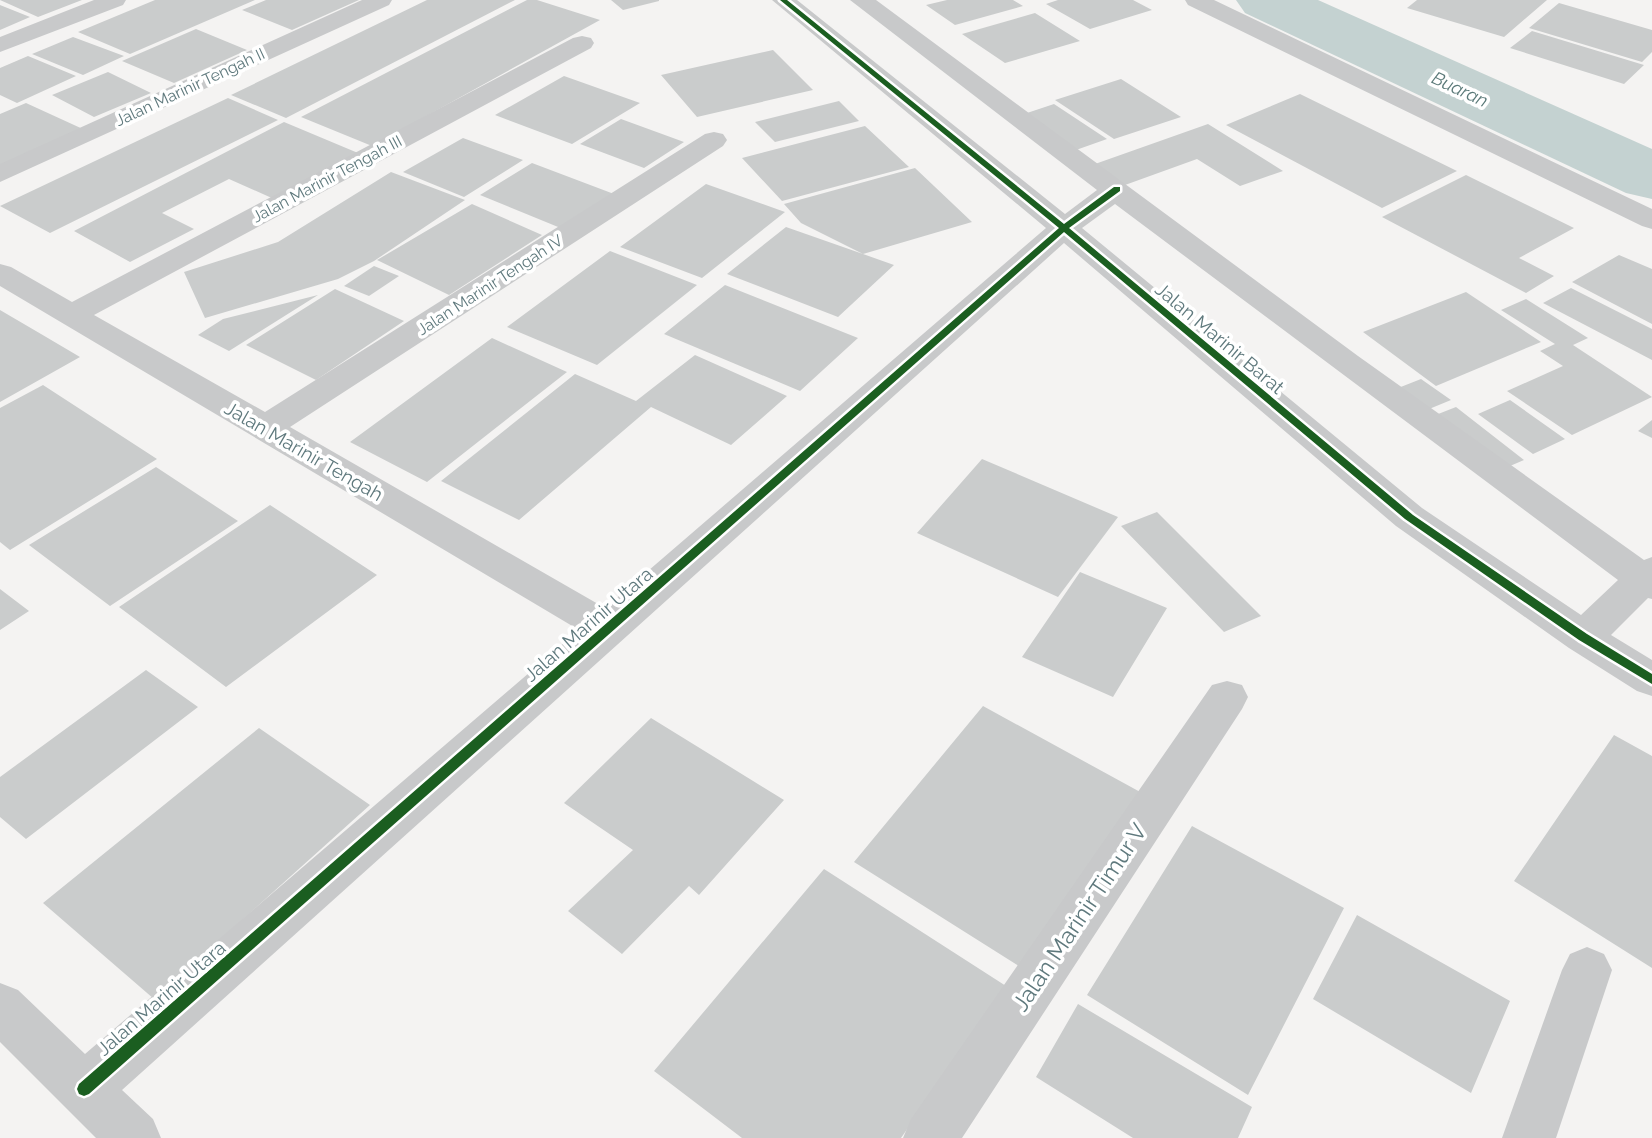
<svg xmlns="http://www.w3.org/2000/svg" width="1652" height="1138" viewBox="0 0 1652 1138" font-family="Raleway,sans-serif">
	<rect width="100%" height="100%" fill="#f4f3f2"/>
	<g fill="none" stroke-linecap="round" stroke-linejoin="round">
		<!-- river -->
		<path fill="#c4d2d1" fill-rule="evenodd" d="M 1236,0 L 1318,0 L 1652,149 L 1652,199 L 1626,193 L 1245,13 Z"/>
	</g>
	<!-- building -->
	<path fill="#cacccc" d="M 0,0 L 82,0 L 38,17 Z
		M 155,0 L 255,0 L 130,54 L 78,32 Z
		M 266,0 L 359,0 L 292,30 L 242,10 Z
		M 427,0 L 515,0 L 286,118 L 231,95 Z
		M 527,0 L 537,0 L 600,20 L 372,146 L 301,117 Z
		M 611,0 L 659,0 L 659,1 L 623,10 Z
		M 947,0 L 1013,0 L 1023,6 L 955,25 L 926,5 Z
		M 1058,0 L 1133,0 L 1152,10 L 1090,29 L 1046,4 Z
		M 1417,0 L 1547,0 L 1504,37 L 1407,8 Z
		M 1559,3 L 1652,30 L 1652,52 L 1642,62 L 1529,28 Z
		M 0,5 L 30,17 L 0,30 Z
		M 1035,13 L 1080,41 L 1005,63 L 962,34 Z
		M 196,29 L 247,50 L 174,83 L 122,61 Z
		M 1532,31 L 1644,65 L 1624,84 L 1510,48 Z
		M 73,37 L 124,56 L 83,75 L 32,54 Z
		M 773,50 L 813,90 L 697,117 L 661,75 Z
		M 28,56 L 76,76 L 17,103 L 0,95 L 0,68 Z
		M 108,72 L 151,93 L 94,117 L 52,95 Z
		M 564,76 L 640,103 L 572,144 L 495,115 Z
		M 1121,79 L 1181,117 L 1114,139 L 1055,100 Z
		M 1300,94 L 1355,121 L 1457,171 L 1382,208 L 1226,125 Z
		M 228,98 L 278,120 L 50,233 L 0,206 Z
		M 839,101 L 859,121 L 775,142 L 755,122 Z
		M 26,103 L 85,130 L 0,170 L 0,114 Z
		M 1054,104 L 1107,139 L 1076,150 L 1024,114 Z
		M 621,119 L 684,142 L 644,168 L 580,144 Z
		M 284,122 L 358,153 L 274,199 L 229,179 L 162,213 L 194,229 L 130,262 L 74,231 Z
		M 1208,124 L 1283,171 L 1240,186 L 1197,159 L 1125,185 L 1095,164 Z
		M 865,126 L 909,167 L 782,201 L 742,158 Z
		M 463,138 L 523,160 L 464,197 L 403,172 Z
		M 532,163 L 614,194 L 563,229 L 480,195 Z
		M 915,168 L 972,222 L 863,254 L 801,223 L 784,204 Z
		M 391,172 L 465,200 L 374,261 L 338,279 L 205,318 L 184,272 L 278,242 Z
		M 1466,175 L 1574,228 L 1519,258 L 1554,276 L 1526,293 L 1382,217 Z
		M 706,184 L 785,212 L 702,278 L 620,247 Z
		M 472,204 L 542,235 L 449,295 L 377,260 Z
		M 786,227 L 863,254 L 894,265 L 838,317 L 727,274 Z
		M 610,251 L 697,285 L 597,365 L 507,327 Z
		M 1619,255 L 1652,269 L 1652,324 L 1572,282 Z
		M 374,266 L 399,276 L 369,296 L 344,286 Z
		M 725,285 L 858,338 L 800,391 L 664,334 Z
		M 1571,288 L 1652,329 L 1652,360 L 1543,303 Z
		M 335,289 L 404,321 L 316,380 L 246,345 Z
		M 1466,292 L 1541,342 L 1436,386 L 1363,332 Z
		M 318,295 L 229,351 L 198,335 L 223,319 Z
		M 1526,299 L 1588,338 L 1573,345 L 1652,397 L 1572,435 L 1507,391 L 1563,366 L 1540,351 L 1555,344 L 1501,310 Z
		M 0,310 L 41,334 L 80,357 L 0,402 Z
		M 492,338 L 567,372 L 427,482 L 350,442 Z
		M 695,355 L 787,396 L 731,445 L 651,407 L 519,520 L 441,481 L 575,374 L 636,401 Z
		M 1421,379 L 1451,400 L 1417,414 L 1388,392 Z
		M 43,385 L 157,459 L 10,550 L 0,542 L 0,408 Z
		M 1510,400 L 1565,439 L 1533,454 L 1478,414 Z
		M 1456,407 L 1524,460 L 1496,472 L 1428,418 Z
		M 1652,420 L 1652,438 L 1638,431 Z
		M 982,459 L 1118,517 L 1058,597 L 917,533 Z
		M 156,467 L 238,521 L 110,606 L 29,545 Z
		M 270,505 L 377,575 L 226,687 L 119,607 Z
		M 1157,512 L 1261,616 L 1224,632 L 1121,526 Z
		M 1080,572 L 1167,608 L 1113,697 L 1022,657 Z
		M 0,589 L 29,611 L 0,630 Z
		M 146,670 L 198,707 L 26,839 L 0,817 L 0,777 Z
		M 983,706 L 1142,793 L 1022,968 L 854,862 Z
		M 651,718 L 784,800 L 699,895 L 689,886 L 622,954 L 568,911 L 633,850 L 564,803 Z
		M 259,728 L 370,805 L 154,999 L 43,903 Z
		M 1614,735 L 1652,756 L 1652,968 L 1514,881 Z
		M 1192,826 L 1344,908 L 1248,1095 L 1087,995 Z
		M 824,869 L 1006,986 L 901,1138 L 742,1138 L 654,1071 Z
		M 1357,915 L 1510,1001 L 1471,1093 L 1313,999 Z
		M 1078,1004 L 1252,1107 L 1238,1138 L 1133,1138 L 1036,1077 Z"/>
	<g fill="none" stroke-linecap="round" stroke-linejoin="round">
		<!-- minor -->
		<path fill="#c8c9ca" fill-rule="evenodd" d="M 94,0 L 126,0 L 123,5 L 0,52 L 0,37 Z
			M 362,0 L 392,0 L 389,5 L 0,182 L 0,164 Z
			M 772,0 L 797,0 L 1065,214 L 1097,190 L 850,0 L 876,0 L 1358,356 L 1644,560 L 1652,557 L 1652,599 L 1648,598 L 1611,635 L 1652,660 L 1652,696 L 1637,691 L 1569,648 L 1396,526 L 1064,243 L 122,1090 L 153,1119 L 161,1138 L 96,1138 L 0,1042 L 0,983 L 18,990 L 85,1054 L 579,630 L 0,286 L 0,264 L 11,267 L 72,302 L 573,38 L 582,36 L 591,38 L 594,43 L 591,48 L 94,315 L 265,412 L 705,134 L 714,132 L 723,134 L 727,140 L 723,146 L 290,427 L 605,608 L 1046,228 ZM 1115,204 L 1618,580 L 1581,615 L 1422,508 L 1082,228 Z
			M 1185,0 L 1214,0 L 1652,209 L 1652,229 L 1642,226 L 1188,5 Z
			M 1227,681 L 1242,685 L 1248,697 L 1242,709 L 962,1138 L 903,1138 L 911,1119 L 1212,685 Z
			M 1587,947 L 1604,954 L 1612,970 L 1556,1138 L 1502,1138 L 1562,970 L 1570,954 Z"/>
		<!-- cycleway casing -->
		<g stroke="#fff" stroke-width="5">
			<path id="cycleway" d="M 780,0 L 787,0 L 1064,224 L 1114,187 L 1120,187 L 1120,191 L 1069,228 L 1413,515 L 1587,634 L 1652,674 L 1652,684 L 1579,640 L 1405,519 L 1064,232 L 89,1094 L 84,1096 L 79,1094 L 77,1089 L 79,1084 L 1059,228 Z"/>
		</g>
		<!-- cycleway -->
		<use href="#cycleway" fill="#1b5e20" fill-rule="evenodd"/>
	</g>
	<g text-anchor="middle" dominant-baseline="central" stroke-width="7" stroke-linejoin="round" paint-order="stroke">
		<!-- far-street labels -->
		<g font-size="16" fill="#5f797d" stroke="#fff">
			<text transform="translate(190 87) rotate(-25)">Jalan Marinir Tengah II</text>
			<text transform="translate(327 179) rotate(-28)">Jalan Marinir Tengah III</text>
			<text transform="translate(490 285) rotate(-33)">Jalan Marinir Tengah IV</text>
		</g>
		<!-- far-water labels -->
		<g font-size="18" font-style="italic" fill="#5a7978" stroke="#fff">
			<text transform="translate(1460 89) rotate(25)">Buaran</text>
		</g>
		<!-- street labels -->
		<g font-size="19" fill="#5f797d" stroke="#fff">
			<text transform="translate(1220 338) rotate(40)">Jalan Marinir Barat</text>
			<text transform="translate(304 451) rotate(30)">Jalan Marinir Tengah</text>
			<text transform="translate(588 624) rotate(-41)">Jalan Marinir Utara</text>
			<text transform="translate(161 998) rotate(-41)">Jalan Marinir Utara</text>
		</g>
		<!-- near-street labels -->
		<g font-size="23" fill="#5f797d" stroke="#fff">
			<text transform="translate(1079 917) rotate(-56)">Jalan Marinir Timur V</text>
		</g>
	</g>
</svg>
